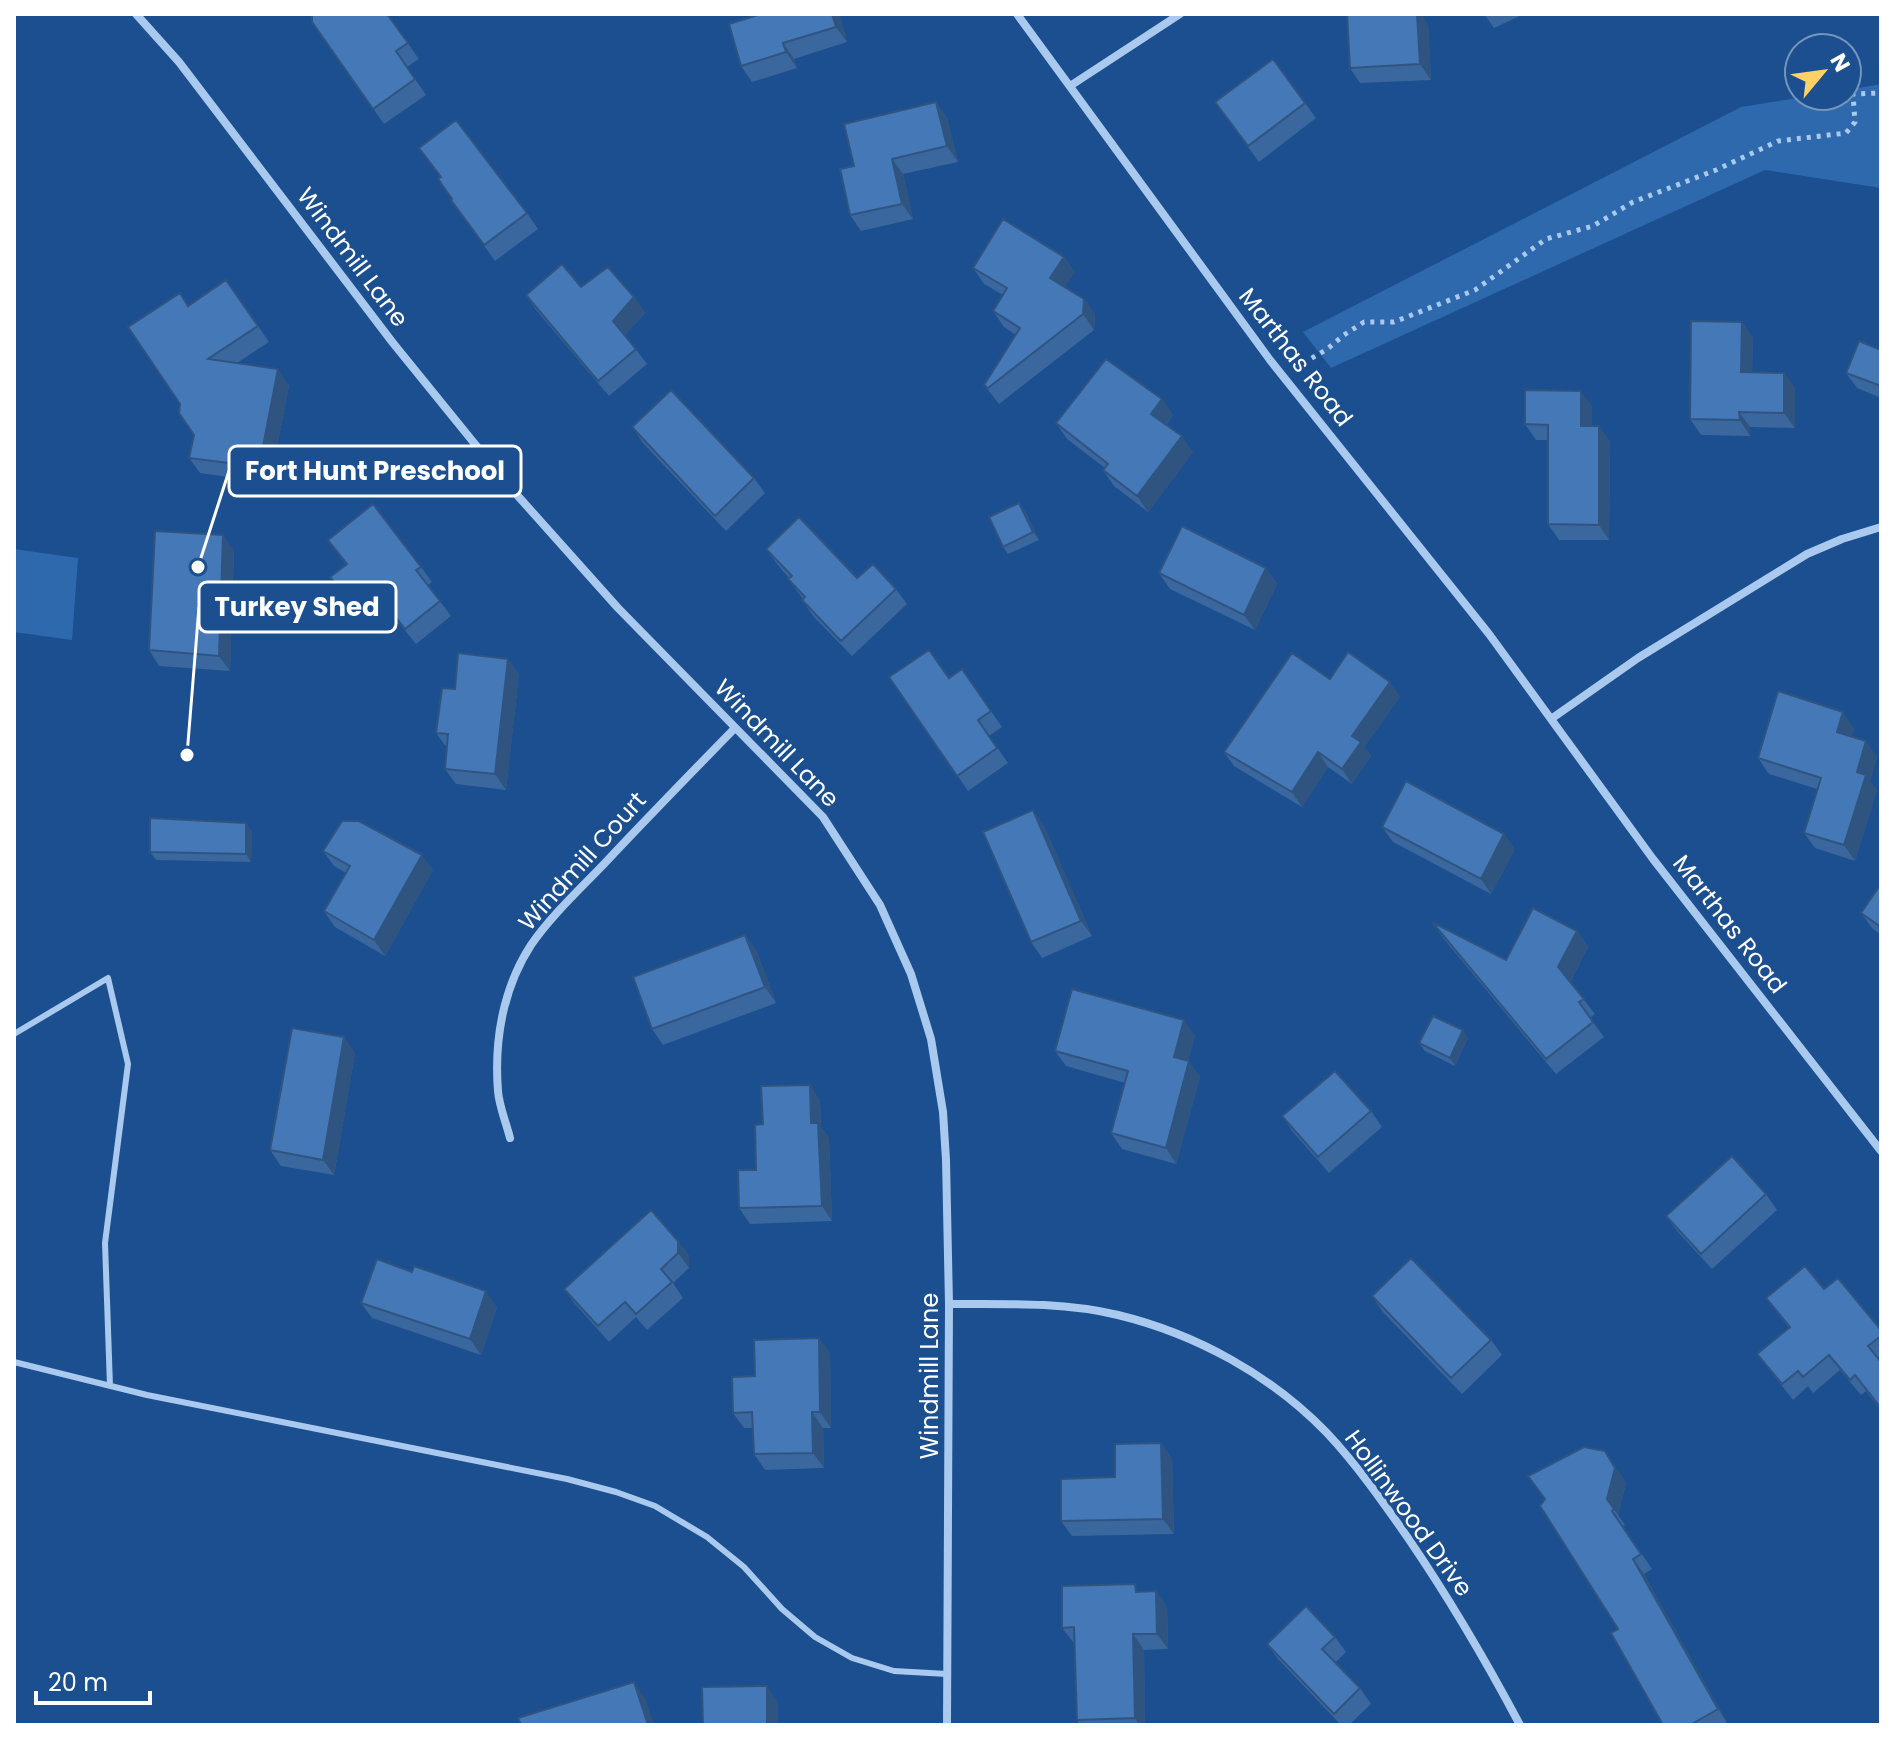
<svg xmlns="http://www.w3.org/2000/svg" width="1895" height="1739" viewBox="0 0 1895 1739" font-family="Poppins,sans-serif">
	<rect width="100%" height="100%" fill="#1b4f8f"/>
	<!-- green -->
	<path fill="#2e69ad" d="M 1881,84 L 1881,188 L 1765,170 L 1331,368 L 1303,332 L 1741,107 L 1810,96 L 1847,96 L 1847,90 Z
		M 14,549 L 78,558 L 72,640 L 14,632 Z"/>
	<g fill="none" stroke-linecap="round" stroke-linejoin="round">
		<!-- path -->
		<path stroke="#a9c9ee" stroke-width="5" stroke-dasharray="4 6" stroke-linecap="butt" d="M 1303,363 L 1326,350 L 1344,335 L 1364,322 L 1394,322 L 1475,290 L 1546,239 L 1593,226 L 1633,202 L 1716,170 L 1778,141 L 1846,133 L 1855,122 L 1853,94 L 1881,93"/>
		<!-- service -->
		<path stroke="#a9c9ee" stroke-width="6" d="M 14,1034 L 108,978 L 128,1064 L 105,1243 L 110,1386
			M 14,1362 L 147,1395 L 567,1479 L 616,1492 L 655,1506 L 707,1537 L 744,1567 L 782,1609 L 815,1637 L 852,1658 L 894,1671 L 947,1674"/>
		<!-- minor -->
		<path stroke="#a9c9ee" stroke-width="8" d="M 136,14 L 179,62 L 393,343 L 509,486 L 618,608 L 823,817 L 880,905 L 911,974 L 931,1039 L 943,1112 L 946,1160 L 949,1304 L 947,1725
			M 1017,14 L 1270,360 L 1489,634 L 1653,859 L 1881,1151
			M 1070,86 L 1180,14
			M 1551,719 L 1638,658 L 1807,554 L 1842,539 L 1881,527
			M 510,1138 C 506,1122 499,1106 498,1091 C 494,1040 503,988 531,945 C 551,916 579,890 604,864 C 647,818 691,773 735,728
			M 949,1304 C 1006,1304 1063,1302 1118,1315 C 1196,1334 1271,1375 1327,1433 C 1357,1465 1383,1502 1408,1538 C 1449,1598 1486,1661 1520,1725"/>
	</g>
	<!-- wall -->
	<path fill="#3a679d" d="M 387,14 L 419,59 L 407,67 L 426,95 L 384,124 L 312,22 Z
		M 839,14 L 847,42 L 794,59 L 797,68 L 752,82 L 741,66 Z
		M 1484,14 L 1524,14 L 1494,28 Z
		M 1428,24 L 1431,80 L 1360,83 L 1350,68 Z
		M 1273,59 L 1316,118 L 1259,162 L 1215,102 Z
		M 936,102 L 947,118 L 958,162 L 903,174 L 913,219 L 861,231 L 850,215 L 854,166 Z
		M 419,148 L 527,213 L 538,229 L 495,261 L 451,200 L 452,200 L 441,177 Z
		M 1064,257 L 1075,272 L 1065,287 L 1084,299 L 1095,314 L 1094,330 L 999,404 L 984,385 L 1016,335 L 1004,327 L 993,311 L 1003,295 L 984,284 L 973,268 Z
		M 226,280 L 269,342 L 237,363 L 289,385 L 270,483 L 200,473 L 189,458 L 194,435 L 180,404 L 188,305 Z
		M 581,287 L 634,297 L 645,313 L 625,335 L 647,364 L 609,396 L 536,310 L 526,295 Z
		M 1742,322 L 1753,338 L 1752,372 L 1784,373 L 1795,388 L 1795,428 L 1750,427 L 1750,436 L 1701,435 L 1690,419 Z
		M 1881,350 L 1881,398 L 1857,388 L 1846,373 Z
		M 1162,399 L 1173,415 L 1166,425 L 1193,452 L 1148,512 L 1114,486 L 1103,470 L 1105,468 L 1067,439 L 1056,423 Z
		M 1592,406 L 1592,426 L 1599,426 L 1610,442 L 1609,540 L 1559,540 L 1548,524 L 1548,440 L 1536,440 L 1525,424 Z
		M 632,427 L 754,478 L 765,493 L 726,531 L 643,443 Z
		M 1025,511 L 1039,540 L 1008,554 L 1003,547 Z
		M 328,540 L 421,567 L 432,582 L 428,585 L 451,616 L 416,644 L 394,617 L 374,634 L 330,577 L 346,565 Z
		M 766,549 L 896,589 L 907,604 L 852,656 L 813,616 L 802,600 L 803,599 L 788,579 L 789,578 L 777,564 Z
		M 234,550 L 230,671 L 159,666 L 149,650 Z
		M 1266,568 L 1277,584 L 1255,630 L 1170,589 L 1159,573 Z
		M 508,659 L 519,674 L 506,790 L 456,784 L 445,769 L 447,748 L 436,733 L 455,689 Z
		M 962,669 L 1002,727 L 989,736 L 1008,763 L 968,791 L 889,677 L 949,678 Z
		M 1330,679 L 1400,697 L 1364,747 L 1371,756 L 1352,784 L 1328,767 L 1302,807 L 1234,766 L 1224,752 Z
		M 1854,728 L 1851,737 L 1877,757 L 1870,781 L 1877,790 L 1855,861 L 1815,848 L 1804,833 L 1817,789 L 1769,774 L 1758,758 Z
		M 1033,810 L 1044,826 L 1092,936 L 1042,958 L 1031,942 Z
		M 1382,827 L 1515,849 L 1491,894 L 1393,842 Z
		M 252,831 L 251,862 L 156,860 L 150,852 Z
		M 323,851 L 433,870 L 385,956 L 335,927 L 324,911 L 346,873 L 334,866 Z
		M 1881,884 L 1881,935 L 1872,928 L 1861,913 Z
		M 1432,922 L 1506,960 L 1577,931 L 1588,947 L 1570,982 L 1595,1014 L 1590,1018 L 1604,1037 L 1556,1074 L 1443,938 Z
		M 745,935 L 756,950 L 776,1003 L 663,1045 L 652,1029 Z
		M 1195,1035 L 1188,1061 L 1200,1077 L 1176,1164 L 1122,1149 L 1111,1133 L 1125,1083 L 1066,1066 L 1055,1051 Z
		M 1468,1038 L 1455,1066 L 1425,1051 L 1419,1043 Z
		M 355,1053 L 334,1175 L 281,1166 L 270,1150 Z
		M 820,1100 L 821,1127 L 829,1138 L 832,1221 L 750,1224 L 739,1208 L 756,1170 L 763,1124 Z
		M 1371,1111 L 1382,1127 L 1329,1173 L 1293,1132 L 1282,1116 Z
		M 1766,1194 L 1777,1210 L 1712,1269 L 1677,1231 L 1666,1216 Z
		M 678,1241 L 689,1256 L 689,1268 L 673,1283 L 683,1298 L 647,1330 L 636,1317 L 609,1342 L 575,1304 L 564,1289 Z
		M 1824,1289 L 1881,1330 L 1881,1410 L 1866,1391 L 1861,1395 L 1840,1370 L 1813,1393 L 1808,1386 L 1793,1400 L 1757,1354 L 1789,1328 L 1766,1298 Z
		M 1372,1296 L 1491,1340 L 1502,1355 L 1462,1394 L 1383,1312 Z
		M 361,1303 L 497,1307 L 481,1355 L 372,1318 Z
		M 819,1338 L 830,1354 L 831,1428 L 823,1428 L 824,1468 L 765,1470 L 754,1454 L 753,1428 L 744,1428 L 733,1413 L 755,1376 Z
		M 1161,1443 L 1172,1459 L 1174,1534 L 1072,1536 L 1061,1521 L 1115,1477 Z
		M 1605,1451 L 1626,1483 L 1618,1515 L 1625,1525 L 1623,1526 L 1652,1569 L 1644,1574 L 1728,1725 L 1663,1725 L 1618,1629 Z
		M 1140,1591 L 1167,1606 L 1168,1649 L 1144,1650 L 1145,1725 L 1080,1725 L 1077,1720 L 1074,1643 L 1062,1628 Z
		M 1335,1637 L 1346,1652 L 1335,1663 L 1360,1688 L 1371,1704 L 1349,1725 L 1341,1725 L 1278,1659 L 1267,1644 Z"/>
	<!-- shaded-wall -->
	<path fill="#305480" d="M 832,14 L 839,14 L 847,42 L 836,27 Z
		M 1417,14 L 1421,14 L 1428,24 L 1431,80 L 1420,64 Z
		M 783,43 L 794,59 L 797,68 L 786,52 Z
		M 936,102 L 947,118 L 958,162 L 947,146 Z
		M 892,159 L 903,174 L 913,219 L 902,204 Z
		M 1064,257 L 1075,272 L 1061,294 L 1050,278 Z
		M 634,297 L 645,313 L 624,336 L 613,321 Z
		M 1084,299 L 1095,314 L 1094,330 L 1083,314 Z
		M 1742,322 L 1753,338 L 1752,388 L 1741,372 Z
		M 278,369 L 289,385 L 270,483 L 259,467 Z
		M 1784,373 L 1795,388 L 1795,428 L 1784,413 Z
		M 1581,391 L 1592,406 L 1592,441 L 1581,426 Z
		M 1162,399 L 1173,415 L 1161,430 L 1151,414 Z
		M 1739,412 L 1750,427 L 1750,436 L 1740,420 Z
		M 1599,426 L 1610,442 L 1609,540 L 1599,525 Z
		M 1182,436 L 1193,452 L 1148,512 L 1137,496 Z
		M 1019,503 L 1025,511 L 1039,540 L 1033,532 Z
		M 223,535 L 234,550 L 230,671 L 219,656 Z
		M 1266,568 L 1277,584 L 1255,630 L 1244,615 Z
		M 508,659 L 519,674 L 506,790 L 495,774 Z
		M 1390,682 L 1400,697 L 1364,747 L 1371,756 L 1352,784 L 1342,769 L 1352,736 Z
		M 1843,712 L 1854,728 L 1848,748 L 1837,732 Z
		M 1866,741 L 1877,757 L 1870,781 L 1877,790 L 1855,861 L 1844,845 L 1857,772 Z
		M 1318,752 L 1328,767 L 1302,807 L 1292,792 Z
		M 1033,810 L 1044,826 L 1092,936 L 1081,921 Z
		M 246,823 L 252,831 L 251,862 L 246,854 Z
		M 1504,834 L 1515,849 L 1491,894 L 1481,879 Z
		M 422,855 L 433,870 L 385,956 L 374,940 Z
		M 1577,931 L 1588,947 L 1569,983 L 1558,967 Z
		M 745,935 L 756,950 L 776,1003 L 765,987 Z
		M 1184,1020 L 1195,1035 L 1185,1072 L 1174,1057 Z
		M 1463,1030 L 1468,1038 L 1455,1066 L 1450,1058 Z
		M 344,1037 L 355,1053 L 334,1175 L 323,1160 Z
		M 1189,1061 L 1200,1077 L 1176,1164 L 1166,1148 Z
		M 810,1085 L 820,1100 L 821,1127 L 829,1138 L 832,1221 L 822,1206 L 811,1123 Z
		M 678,1241 L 689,1256 L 689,1268 L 678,1253 Z
		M 486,1291 L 497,1307 L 481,1355 L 470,1339 Z
		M 819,1338 L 830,1354 L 831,1428 L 820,1412 Z
		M 812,1412 L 823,1428 L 824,1468 L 813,1453 Z
		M 1161,1443 L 1172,1459 L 1174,1534 L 1163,1519 Z
		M 1605,1451 L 1626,1483 L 1618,1515 L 1625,1525 L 1607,1499 Z
		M 1633,1559 L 1644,1574 L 1729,1725 L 1718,1709 Z
		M 1156,1591 L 1167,1606 L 1168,1649 L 1157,1634 Z
		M 1133,1634 L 1144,1650 L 1145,1725 L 1139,1725 L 1135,1718 Z
		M 634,1682 L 645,1698 L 654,1725 L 648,1725 Z
		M 767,1686 L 778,1702 L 778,1725 L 767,1725 Z"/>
	<!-- building -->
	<path fill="#4478b7" stroke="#305480" stroke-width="2" d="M 312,14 L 387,14 L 408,43 L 396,51 L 415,79 L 373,109 L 312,22 Z
		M 761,14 L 832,14 L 836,27 L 783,43 L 786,52 L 741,66 L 729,24 Z
		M 1347,14 L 1417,14 L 1420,64 L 1350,68 Z
		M 1273,59 L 1305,103 L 1248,146 L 1215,102 Z
		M 936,102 L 947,146 L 892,159 L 902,204 L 850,215 L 840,169 L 854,166 L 844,124 Z
		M 456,120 L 527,213 L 484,245 L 451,200 L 452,199 L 438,179 L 441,177 L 419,148 Z
		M 1003,219 L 1064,257 L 1050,278 L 1084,299 L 1083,314 L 988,388 L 984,385 L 1020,328 L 993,311 L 1007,288 L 973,268 Z
		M 562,264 L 581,287 L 608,267 L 634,297 L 613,321 L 636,349 L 598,381 L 526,295 Z
		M 226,280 L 258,326 L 208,359 L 278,369 L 259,467 L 189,458 L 194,435 L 179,413 L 180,404 L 128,327 L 180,293 L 188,306 Z
		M 1691,321 L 1742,322 L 1741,372 L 1784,373 L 1784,413 L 1739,412 L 1740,420 L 1690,419 Z
		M 1859,341 L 1881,350 L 1881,386 L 1846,373 Z
		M 1106,359 L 1162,399 L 1151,414 L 1182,436 L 1137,496 L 1103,470 L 1108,464 L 1056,423 Z
		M 671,390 L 754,478 L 715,516 L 632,427 Z
		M 1525,390 L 1581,391 L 1581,426 L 1599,426 L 1599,525 L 1548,524 L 1548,425 L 1525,424 Z
		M 1019,503 L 1033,532 L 1003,547 L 989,517 Z
		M 373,504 L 421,567 L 416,570 L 440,601 L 405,629 L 383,601 L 363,618 L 330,577 L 347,564 L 328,540 Z
		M 799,517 L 857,578 L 873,564 L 896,589 L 841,641 L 802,600 L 805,597 L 788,579 L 792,576 L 766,549 Z
		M 1182,526 L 1266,568 L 1244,615 L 1159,573 Z
		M 155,531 L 223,535 L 219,656 L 149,650 Z
		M 929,650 L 949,678 L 962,669 L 991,711 L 978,720 L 997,748 L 957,776 L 889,677 Z
		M 1348,652 L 1390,682 L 1352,736 L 1361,742 L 1342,769 L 1318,752 L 1292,792 L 1224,752 L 1292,653 L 1330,679 Z
		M 458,653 L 508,659 L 495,774 L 445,769 L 448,734 L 436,733 L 442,688 L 455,689 Z
		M 1778,691 L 1843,712 L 1837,732 L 1866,741 L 1857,772 L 1866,775 L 1844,845 L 1804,833 L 1821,778 L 1758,758 Z
		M 1406,781 L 1504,834 L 1481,879 L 1382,827 Z
		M 1033,810 L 1081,921 L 1031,942 L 983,832 Z
		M 150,818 L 246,823 L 246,854 L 150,852 Z
		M 342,821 L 359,821 L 422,855 L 374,940 L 324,911 L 350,866 L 323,851 Z
		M 1881,884 L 1881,927 L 1861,913 Z
		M 1533,908 L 1577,931 L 1558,967 L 1584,999 L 1579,1002 L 1593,1022 L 1546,1059 L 1432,922 L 1506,960 Z
		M 745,935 L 765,987 L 652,1029 L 633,977 Z
		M 1072,989 L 1184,1020 L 1174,1057 L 1189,1061 L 1166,1148 L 1111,1133 L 1128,1071 L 1055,1051 Z
		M 1433,1016 L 1463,1030 L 1450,1058 L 1419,1043 Z
		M 292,1028 L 344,1037 L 323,1160 L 270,1150 Z
		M 1335,1071 L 1371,1111 L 1318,1157 L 1282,1116 Z
		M 810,1085 L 811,1123 L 818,1123 L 822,1206 L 739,1208 L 738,1170 L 756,1170 L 755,1125 L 763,1124 L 761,1086 Z
		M 1732,1156 L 1766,1194 L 1701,1254 L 1666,1216 Z
		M 651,1210 L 678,1241 L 678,1253 L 661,1269 L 672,1282 L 636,1314 L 625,1302 L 598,1326 L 564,1289 Z
		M 1411,1258 L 1491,1340 L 1451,1378 L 1372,1296 Z
		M 377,1259 L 412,1272 L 414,1266 L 486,1291 L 470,1339 L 361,1303 Z
		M 1805,1266 L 1824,1289 L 1838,1278 L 1881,1330 L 1881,1336 L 1868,1346 L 1881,1362 L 1881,1408 L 1855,1375 L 1850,1380 L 1829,1355 L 1803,1377 L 1798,1371 L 1782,1384 L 1757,1354 L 1790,1327 L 1766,1298 Z
		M 819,1338 L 820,1412 L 812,1412 L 813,1453 L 754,1454 L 752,1412 L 733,1413 L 732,1377 L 755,1376 L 754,1340 Z
		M 1161,1443 L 1163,1519 L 1061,1521 L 1061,1479 L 1115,1477 L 1115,1444 Z
		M 1584,1447 L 1605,1451 L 1615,1468 L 1607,1499 L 1614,1509 L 1612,1511 L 1641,1554 L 1633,1559 L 1718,1709 L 1690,1725 L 1663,1725 L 1611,1633 L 1618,1629 L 1540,1506 L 1545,1499 L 1528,1476 Z
		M 1135,1584 L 1136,1592 L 1156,1591 L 1157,1634 L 1133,1634 L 1135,1718 L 1077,1720 L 1074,1627 L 1062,1628 L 1062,1586 Z
		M 1306,1606 L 1335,1637 L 1322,1649 L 1360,1688 L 1334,1714 L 1267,1644 Z
		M 634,1682 L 648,1725 L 521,1725 L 518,1718 Z
		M 767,1686 L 767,1725 L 703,1725 L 702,1687 Z"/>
	<g text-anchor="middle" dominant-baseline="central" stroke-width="6" stroke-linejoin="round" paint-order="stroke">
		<!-- street labels -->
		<g font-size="24" fill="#fff" stroke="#1b4f8f">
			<text transform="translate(353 257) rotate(53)">Windmill Lane</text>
			<text transform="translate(1296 357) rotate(52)">Marthas Road</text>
			<text transform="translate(777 743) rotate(46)">Windmill Lane</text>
			<text transform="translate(582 861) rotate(-48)">Windmill Court</text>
			<text transform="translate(1730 924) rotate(52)">Marthas Road</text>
			<text transform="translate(929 1376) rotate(-90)">Windmill Lane</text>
			<text transform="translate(1409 1513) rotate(54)">Hollinwood Drive</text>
		</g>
	</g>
	<!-- callouts -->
	<path fill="none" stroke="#fff" stroke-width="3" d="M198 567L229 471M187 755L199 607"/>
	<g fill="#fff" stroke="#1b4f8f" stroke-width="3">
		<circle cx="198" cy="567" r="8"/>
		<circle cx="187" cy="755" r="8"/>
	</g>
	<g fill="#1b4f8f" stroke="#fff" stroke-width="3">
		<rect x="229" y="446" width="292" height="50" rx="8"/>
		<rect x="199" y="582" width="197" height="50" rx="8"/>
	</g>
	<g font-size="26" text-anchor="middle" font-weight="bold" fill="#fff">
		<text x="375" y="480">Fort Hunt Preschool</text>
		<text x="297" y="616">Turkey Shed</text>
	</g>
	<!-- border -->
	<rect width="1895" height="1739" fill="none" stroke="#ffffff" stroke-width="32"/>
	<!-- north arrow -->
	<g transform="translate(1823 72) rotate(61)"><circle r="38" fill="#1b4f8f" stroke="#7695bc" stroke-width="2"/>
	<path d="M0-6L14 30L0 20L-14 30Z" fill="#ffd166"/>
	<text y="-12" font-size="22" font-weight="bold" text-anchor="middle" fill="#ffffff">N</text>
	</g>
	<!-- scale -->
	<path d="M36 1691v12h114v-12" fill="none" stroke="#ffffff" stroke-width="4"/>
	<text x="48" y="1691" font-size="24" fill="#ffffff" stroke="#1b4f8f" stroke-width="6" paint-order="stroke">20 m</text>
</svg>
